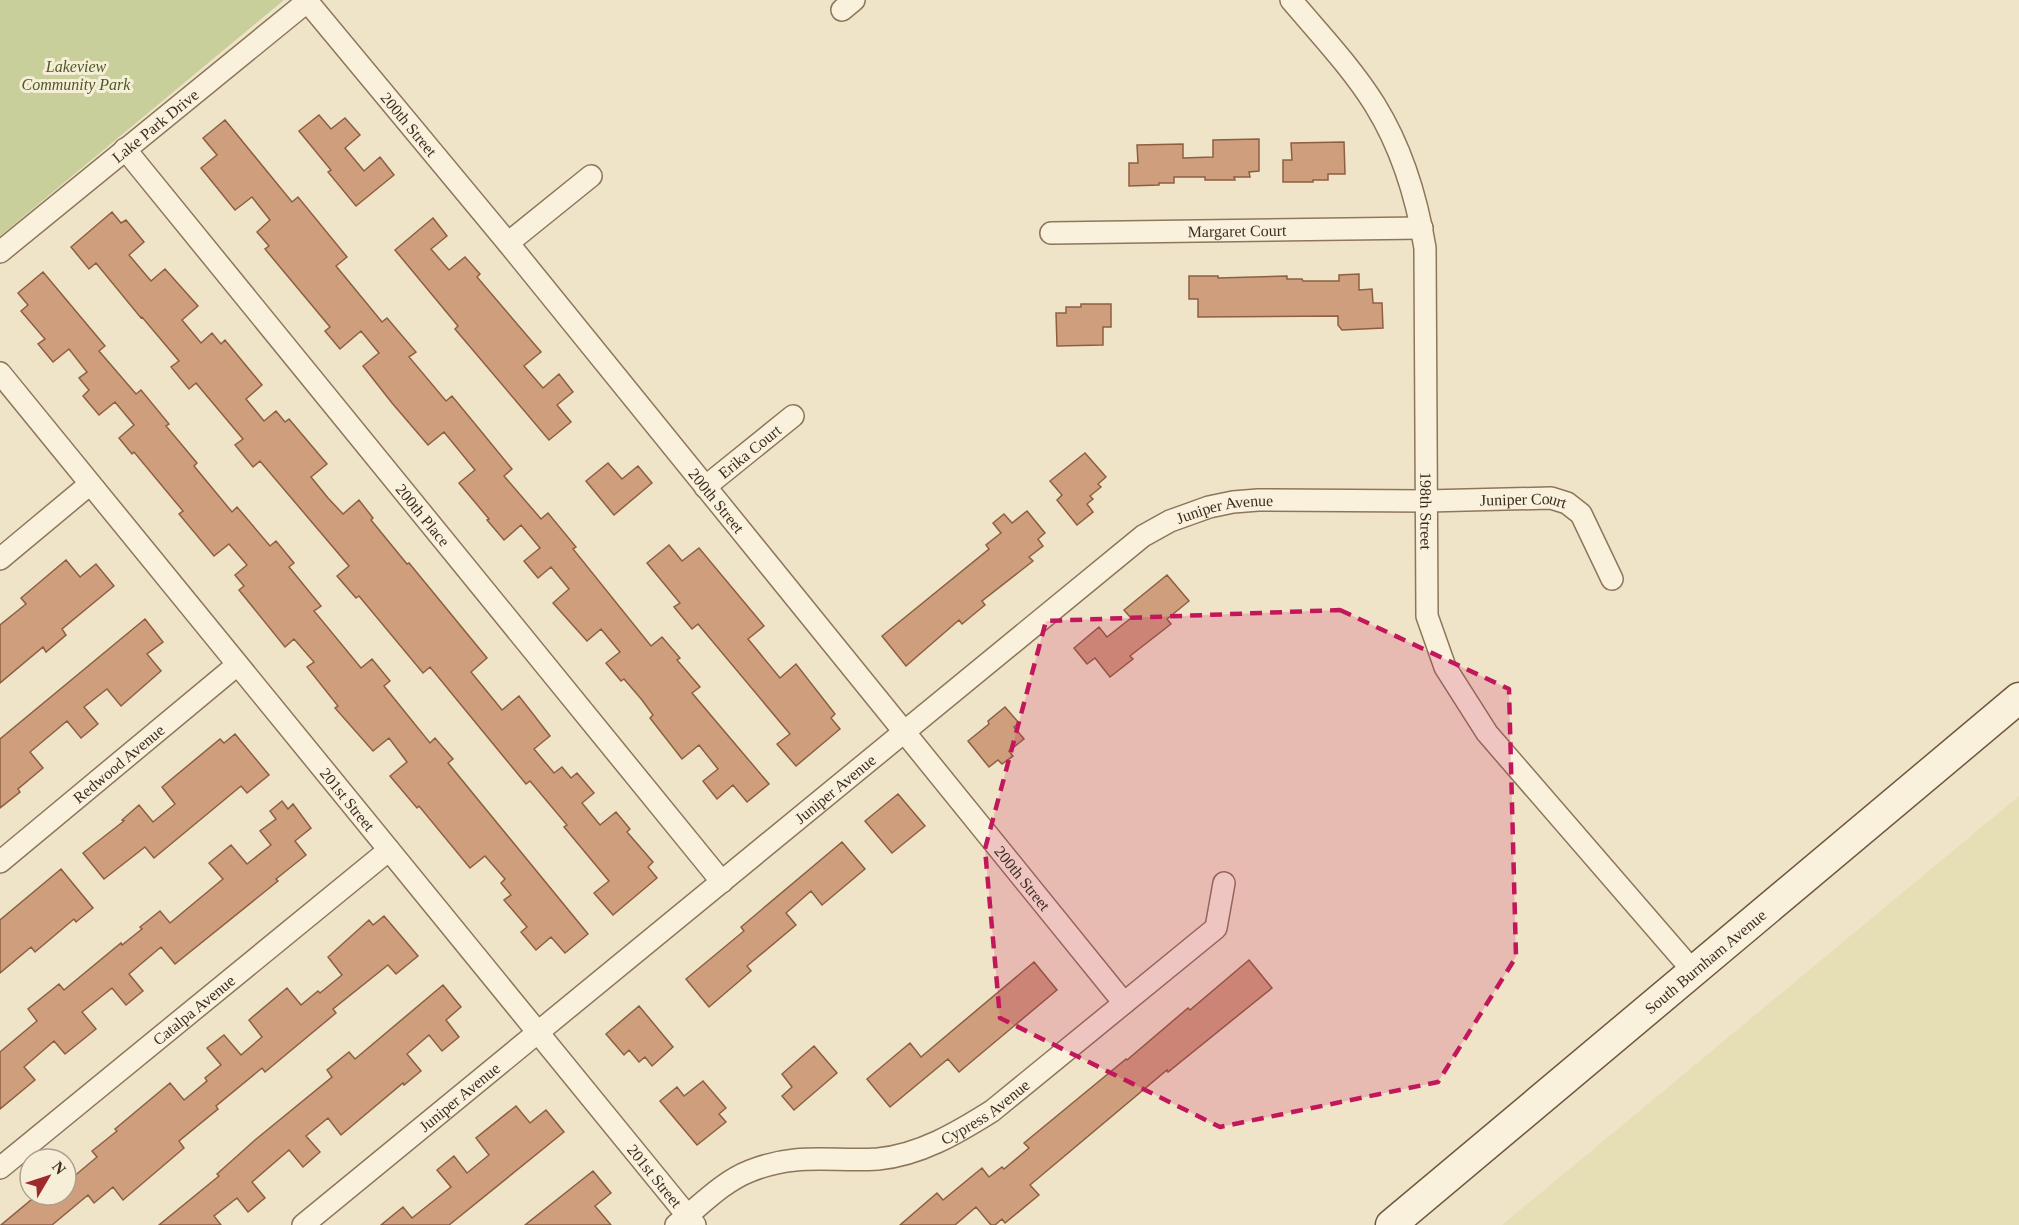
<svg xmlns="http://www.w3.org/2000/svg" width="2019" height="1225" viewBox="0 0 2019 1225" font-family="'Times New Roman',serif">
	<rect width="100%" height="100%" fill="#f0e4c8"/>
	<!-- farmland -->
	<path fill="#e6deb5" d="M 2019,796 L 2019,1225 L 1502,1225 Z"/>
	<!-- green -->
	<path fill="#c9cf9b" d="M 0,0 L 284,0 L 0,236 Z"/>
	<!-- building -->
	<path fill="#cf9f7d" stroke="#8d5f41" stroke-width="1.5" d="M 319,115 L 331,129 L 345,118 L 360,135 L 345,148 L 364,171 L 380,157 L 394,175 L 356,206 L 328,172 L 331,170 L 299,131 Z
		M 225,120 L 292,202 L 298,197 L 347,257 L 336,266 L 382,322 L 387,318 L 416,352 L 409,357 L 446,401 L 452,396 L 480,430 L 512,469 L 504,476 L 541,519 L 548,513 L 576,547 L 573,549 L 651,646 L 662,637 L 680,658 L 677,660 L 700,687 L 692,693 L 769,784 L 747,802 L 733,785 L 717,799 L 703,781 L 718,769 L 699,745 L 682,759 L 650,718 L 653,715 L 642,700 L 624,679 L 621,681 L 606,663 L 620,652 L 601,629 L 587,641 L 553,603 L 569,589 L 551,567 L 538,578 L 524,561 L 540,548 L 521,525 L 504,540 L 487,520 L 489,519 L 459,483 L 475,470 L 444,432 L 428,445 L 392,403 L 363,366 L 379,353 L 361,331 L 340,349 L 325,331 L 330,327 L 265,249 L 269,246 L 257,232 L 270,220 L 252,197 L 235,210 L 201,168 L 217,155 L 203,138 Z
		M 1259,139 L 1259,171 L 1249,172 L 1250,177 L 1234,177 L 1235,180 L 1205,180 L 1205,177 L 1174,177 L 1174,183 L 1159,183 L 1159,185 L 1129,186 L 1129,163 L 1138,163 L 1137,145 L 1183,144 L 1183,158 L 1213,157 L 1213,140 Z
		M 1344,142 L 1345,174 L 1328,174 L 1328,180 L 1313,180 L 1313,182 L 1283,182 L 1283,160 L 1292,160 L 1291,143 Z
		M 112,212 L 121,223 L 126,220 L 144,242 L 129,255 L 151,281 L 165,269 L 198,306 L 182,320 L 201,343 L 212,333 L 221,344 L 225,340 L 262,385 L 246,399 L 264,421 L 276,411 L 285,422 L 289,419 L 327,464 L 311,477 L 328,498 L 343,514 L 359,500 L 373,518 L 371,520 L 407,564 L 409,563 L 487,658 L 471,672 L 502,710 L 519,696 L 533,714 L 550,736 L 534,749 L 554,773 L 562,767 L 571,778 L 577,773 L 594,793 L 582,803 L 600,825 L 616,812 L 630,829 L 627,832 L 653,862 L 648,867 L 657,878 L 613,915 L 594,893 L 609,881 L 564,827 L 567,825 L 530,781 L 526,784 L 430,667 L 423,673 L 359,596 L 356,598 L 337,576 L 349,566 L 260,461 L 253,467 L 235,445 L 243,439 L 196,383 L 189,389 L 171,367 L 179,361 L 142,317 L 141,318 L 96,263 L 89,269 L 71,247 Z
		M 433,218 L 447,236 L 431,249 L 449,270 L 465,257 L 480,274 L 477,277 L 541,352 L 524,366 L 543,388 L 559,374 L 573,392 L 557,405 L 571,422 L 549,440 L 455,329 L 458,326 L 395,250 Z
		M 43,272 L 105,346 L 99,351 L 136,394 L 141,390 L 169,424 L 166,426 L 197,463 L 194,466 L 232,512 L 237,507 L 270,546 L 276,541 L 294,563 L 289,567 L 321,606 L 314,611 L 361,668 L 372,659 L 390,681 L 384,686 L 430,743 L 435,738 L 453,759 L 448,763 L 588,934 L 565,953 L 551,937 L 536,950 L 521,932 L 527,927 L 504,900 L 511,895 L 501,883 L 505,879 L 485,856 L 470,868 L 419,806 L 417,808 L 390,776 L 407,762 L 389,738 L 373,751 L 335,708 L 338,706 L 307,667 L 314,662 L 294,639 L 285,647 L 239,590 L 244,586 L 235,575 L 247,565 L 229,544 L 214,556 L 179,514 L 183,511 L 134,452 L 132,454 L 119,438 L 134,425 L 115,402 L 99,415 L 83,396 L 89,390 L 79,378 L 87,372 L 69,349 L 53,362 L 38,344 L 45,339 L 21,311 L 28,305 L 18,293 Z
		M 1359,274 L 1359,290 L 1372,289 L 1373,303 L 1382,303 L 1383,328 L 1342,330 L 1338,325 L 1338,316 L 1198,317 L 1198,299 L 1189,299 L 1189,276 L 1218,276 L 1218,278 L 1287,276 L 1287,279 L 1302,279 L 1303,281 L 1339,281 L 1339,275 Z
		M 1081,304 L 1111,304 L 1111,327 L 1103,327 L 1103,345 L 1057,346 L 1056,313 L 1066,313 L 1066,307 L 1081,307 Z
		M 1085,453 L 1106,477 L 1098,484 L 1101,487 L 1090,496 L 1093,499 L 1087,504 L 1093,512 L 1077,525 L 1057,500 L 1062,495 L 1050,481 Z
		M 608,463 L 622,479 L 638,466 L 652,483 L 614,515 L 586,481 Z
		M 1027,511 L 1045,533 L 1038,539 L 1043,546 L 1029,557 L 1033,561 L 982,601 L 985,605 L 962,624 L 959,620 L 906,666 L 882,636 L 989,549 L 986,545 L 1001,533 L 993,523 L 1004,514 L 1012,523 Z
		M 669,545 L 682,561 L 699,548 L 764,626 L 748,639 L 780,678 L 796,664 L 835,714 L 831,718 L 840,729 L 796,766 L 777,744 L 790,734 L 698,624 L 692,629 L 674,607 L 680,603 L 647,563 Z
		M 66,560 L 80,577 L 96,564 L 114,586 L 62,629 L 66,635 L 46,652 L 43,647 L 0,683 L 0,625 L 26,604 L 21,598 Z
		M 1167,575 L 1189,601 L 1167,619 L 1171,624 L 1130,656 L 1133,659 L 1110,677 L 1095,658 L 1087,664 L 1074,648 L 1099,627 L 1107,637 L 1131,618 L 1124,610 Z
		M 145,619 L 163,642 L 147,654 L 161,671 L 121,706 L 107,689 L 84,707 L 98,724 L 81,738 L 67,721 L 30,752 L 43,768 L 18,789 L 20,792 L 0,808 L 0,739 Z
		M 1005,707 L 1019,723 L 1014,727 L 1024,739 L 1009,751 L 1013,756 L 1002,764 L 998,760 L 989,767 L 968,741 L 989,724 L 988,721 Z
		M 235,734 L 269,775 L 247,793 L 241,786 L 154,858 L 145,847 L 104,879 L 83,853 L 124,821 L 122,820 L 139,805 L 153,822 L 175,804 L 162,787 L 220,739 L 224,743 Z
		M 898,794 L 925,826 L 892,853 L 865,821 Z
		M 282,801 L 288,809 L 293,804 L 311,828 L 295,841 L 306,855 L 276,879 L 278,881 L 175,964 L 161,947 L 129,974 L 143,991 L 126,1005 L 112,988 L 82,1012 L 96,1029 L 65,1054 L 54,1041 L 24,1067 L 35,1080 L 0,1109 L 0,1052 L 37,1021 L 28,1009 L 59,984 L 64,990 L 121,943 L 122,945 L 142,929 L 140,927 L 160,911 L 170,923 L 223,879 L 209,863 L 231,845 L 247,864 L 271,845 L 260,831 L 276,819 L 270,811 Z
		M 842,842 L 865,869 L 822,905 L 811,891 L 786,913 L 796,925 L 747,966 L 751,971 L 709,1007 L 686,979 L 744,931 L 741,927 Z
		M 61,869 L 93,908 L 76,922 L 74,919 L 35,952 L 31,947 L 0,973 L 0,920 Z
		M 384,916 L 418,956 L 396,974 L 388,965 L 333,1009 L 336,1013 L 265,1072 L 262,1068 L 216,1106 L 218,1109 L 179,1141 L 184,1148 L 123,1200 L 113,1187 L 94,1203 L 88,1195 L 52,1225 L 1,1225 L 37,1195 L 66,1195 L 66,1183 L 97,1157 L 92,1151 L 117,1131 L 115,1129 L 170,1083 L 184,1100 L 207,1081 L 205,1078 L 221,1065 L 207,1048 L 224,1035 L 241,1055 L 262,1037 L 249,1020 L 287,988 L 301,1005 L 318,991 L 320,993 L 342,975 L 328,957 L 369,920 L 373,925 Z
		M 1249,960 L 1272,988 L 1168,1072 L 1167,1070 L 1030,1185 L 1039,1195 L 1005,1223 L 1002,1219 L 995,1225 L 991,1225 L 976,1207 L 955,1225 L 900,1225 L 937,1193 L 943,1200 L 982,1168 L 989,1177 L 1002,1167 L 1004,1169 L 1029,1148 L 1024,1143 L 1126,1059 L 1127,1060 L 1188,1008 L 1190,1010 Z
		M 1034,962 L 1057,990 L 959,1072 L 948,1059 L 890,1107 L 867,1079 L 910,1043 L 921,1057 Z
		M 443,985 L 461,1007 L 446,1020 L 459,1037 L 442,1051 L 429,1035 L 407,1054 L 421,1071 L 404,1085 L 403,1083 L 341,1135 L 328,1118 L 306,1136 L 320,1152 L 303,1167 L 289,1150 L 252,1182 L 265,1198 L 248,1212 L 237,1198 L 214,1216 L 221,1225 L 159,1225 L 219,1176 L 217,1174 L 255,1140 L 332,1077 L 327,1070 L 349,1052 L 355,1059 Z
		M 639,1006 L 673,1047 L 652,1066 L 645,1057 L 639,1062 L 629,1050 L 624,1055 L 606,1034 Z
		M 814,1046 L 837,1073 L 794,1110 L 782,1096 L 792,1087 L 782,1074 Z
		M 703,1081 L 726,1108 L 719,1114 L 726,1122 L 697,1145 L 660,1101 L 677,1087 L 684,1096 Z
		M 516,1106 L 530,1123 L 546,1110 L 564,1132 L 449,1225 L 381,1225 L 403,1207 L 412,1218 L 451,1187 L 437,1170 L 454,1156 L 467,1173 L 489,1155 L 476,1138 Z
		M 593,1171 L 611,1193 L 595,1206 L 611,1225 L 525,1225 Z"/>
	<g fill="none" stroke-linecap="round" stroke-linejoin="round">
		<!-- street casing -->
		<g stroke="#8d765c" stroke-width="24">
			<g id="street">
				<path id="s1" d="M 1291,0 C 1319,33 1352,68 1375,105 C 1401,147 1417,199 1425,248 L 1427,616 L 1445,667 L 1487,733 L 1693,971"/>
				<path id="s2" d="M 307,1 L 508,243 L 1124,1003"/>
				<path d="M 842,10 L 854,0"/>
				<path id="s3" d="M 125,149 L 722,882"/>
				<path id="s4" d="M 1051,233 L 1422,228"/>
				<path d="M 508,243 L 591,176"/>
				<path id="s5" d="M 0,252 L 309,0"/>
				<path id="s6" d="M 0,373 L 695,1225"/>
				<path id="s7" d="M 705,487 L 793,416"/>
				<path d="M 0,559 L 90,484"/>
				<path id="s8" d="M 0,862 L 237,665"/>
				<path id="s9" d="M 0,1168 L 389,850"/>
				<path id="s10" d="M 303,1225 L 1143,536 L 1170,521 L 1209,507 L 1233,502 L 1258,500 L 1427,501 L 1551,498 L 1567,503 L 1581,514 L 1612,579"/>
				<path id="s11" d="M 676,1225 C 700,1206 722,1182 750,1171 C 797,1152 832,1162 878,1159 C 920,1155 957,1133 992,1111 L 1216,928 L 1224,883"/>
			</g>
		</g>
		<!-- secondary casing -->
		<g stroke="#6f573f" stroke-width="33">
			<g id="secondary">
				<path id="s12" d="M 1391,1225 L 2019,698"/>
			</g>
		</g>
		<!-- street -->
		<use href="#street" stroke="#faf1dc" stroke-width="21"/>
		<!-- secondary -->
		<use href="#secondary" stroke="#faf1dc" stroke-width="30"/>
	</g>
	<!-- marked area -->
	<path fill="#c2185b" fill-opacity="0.2" stroke="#c2185b" stroke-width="4.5" stroke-dasharray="12 8" stroke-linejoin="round" d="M 1340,610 L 1509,689 L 1516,957 L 1438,1082 L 1220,1127 L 1000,1018 L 985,849 L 1046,621 Z"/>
	<g text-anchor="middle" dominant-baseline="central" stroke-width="6" stroke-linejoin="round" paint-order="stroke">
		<!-- park labels -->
		<g font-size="16" font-style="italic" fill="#4d5a26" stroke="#f7eed8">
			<text x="76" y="66">Lakeview<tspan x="76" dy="18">Community Park</tspan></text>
		</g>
		<!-- street labels -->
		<g font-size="16" fill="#3d2e20" stroke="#f7eed8">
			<text stroke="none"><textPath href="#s2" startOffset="160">200th Street</textPath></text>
			<text stroke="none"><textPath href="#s5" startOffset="200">Lake Park Drive</textPath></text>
			<text stroke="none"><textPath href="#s4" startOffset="186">Margaret Court</textPath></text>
			<text stroke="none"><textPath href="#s7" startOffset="57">Erika Court</textPath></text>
			<text stroke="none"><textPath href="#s2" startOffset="646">200th Street</textPath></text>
			<text stroke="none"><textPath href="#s10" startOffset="1474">Juniper Court</textPath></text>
			<text stroke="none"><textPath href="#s10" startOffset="1174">Juniper Avenue</textPath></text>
			<text stroke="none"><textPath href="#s1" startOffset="550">198th Street</textPath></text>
			<text stroke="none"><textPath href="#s3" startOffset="472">200th Place</textPath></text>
			<text stroke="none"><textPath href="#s8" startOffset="154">Redwood Avenue</textPath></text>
			<text stroke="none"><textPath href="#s10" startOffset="688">Juniper Avenue</textPath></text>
			<text stroke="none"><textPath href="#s6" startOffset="550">201st Street</textPath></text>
			<text stroke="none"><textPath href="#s2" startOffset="1132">200th Street</textPath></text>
			<text stroke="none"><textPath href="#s12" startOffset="410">South Burnham Avenue</textPath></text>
			<text stroke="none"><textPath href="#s9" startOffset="250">Catalpa Avenue</textPath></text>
			<text stroke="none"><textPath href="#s10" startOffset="202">Juniper Avenue</textPath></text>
			<text stroke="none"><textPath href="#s11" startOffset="340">Cypress Avenue</textPath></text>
			<text stroke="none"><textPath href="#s6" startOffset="1036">201st Street</textPath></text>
		</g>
	</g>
	<!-- north arrow -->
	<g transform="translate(48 1177) rotate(51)"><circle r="28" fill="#f7eed8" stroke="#ada18e" stroke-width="1.5"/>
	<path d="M0-4.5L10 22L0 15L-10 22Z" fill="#9e2a2b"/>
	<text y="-9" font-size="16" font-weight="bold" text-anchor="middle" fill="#3d2e20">N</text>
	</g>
</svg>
